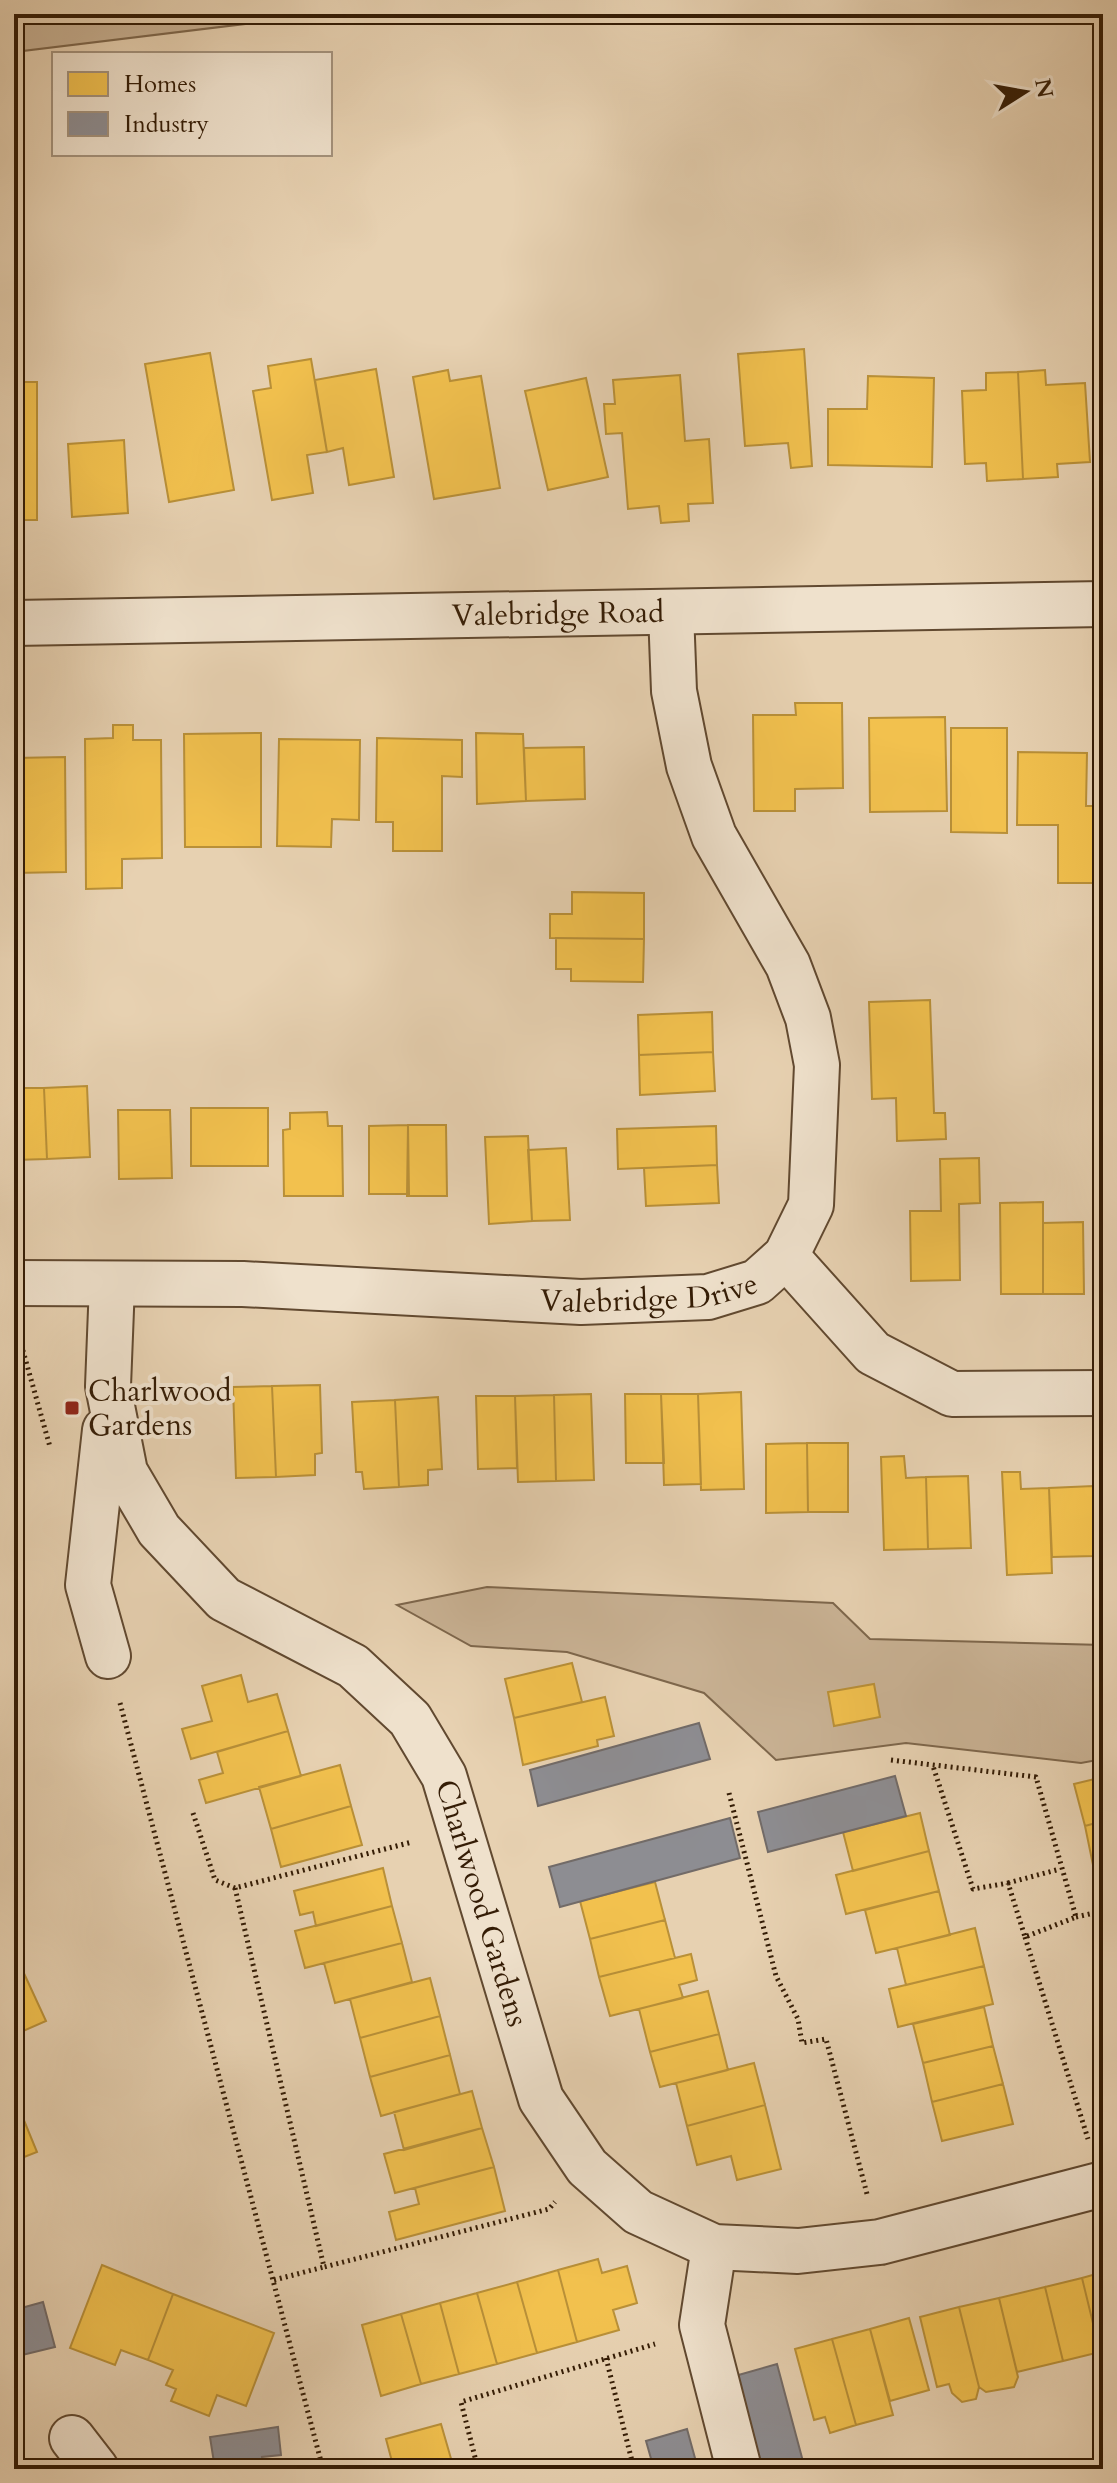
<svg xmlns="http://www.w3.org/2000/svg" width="1117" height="2483" viewBox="0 0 1117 2483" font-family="Cardo,serif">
	<rect width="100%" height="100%" fill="#e7d1b1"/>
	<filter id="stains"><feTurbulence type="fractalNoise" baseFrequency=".0025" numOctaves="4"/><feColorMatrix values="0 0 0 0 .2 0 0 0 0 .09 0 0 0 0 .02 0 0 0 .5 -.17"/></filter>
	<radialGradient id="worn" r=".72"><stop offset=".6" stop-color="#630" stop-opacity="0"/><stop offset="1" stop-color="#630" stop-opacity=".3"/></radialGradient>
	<!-- green -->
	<path fill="#c9b294" stroke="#7e674c" stroke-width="2" d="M 14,14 L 327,14 L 14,52 Z
		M 487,1587 L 833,1603 L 870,1639 L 1103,1645 L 1103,1759 L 1081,1763 L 906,1743 L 776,1760 L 704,1693 L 567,1652 L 471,1646 L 397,1605 Z"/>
	<!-- homes -->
	<path fill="#f2c14e" stroke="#b99038" stroke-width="2" d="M 804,349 L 812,466 L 791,468 L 788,443 L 745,446 L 738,354 Z
		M 210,353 L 234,490 L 169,502 L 145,364 Z
		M 311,359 L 327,452 L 307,455 L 313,493 L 272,500 L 253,391 L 271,388 L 268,366 Z
		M 376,369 L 394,477 L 349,485 L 343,448 L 327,452 L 315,380 Z
		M 448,370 L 450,381 L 481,376 L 500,488 L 434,499 L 413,377 Z
		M 1045,370 L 1046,385 L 1085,383 L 1090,462 L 1057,464 L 1058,477 L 1023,479 L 1018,372 Z
		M 1018,372 L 1023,479 L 987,481 L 986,463 L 965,464 L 962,391 L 986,390 L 986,373 Z
		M 680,375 L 685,441 L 709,439 L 713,503 L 688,504 L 689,521 L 661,523 L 659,506 L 628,509 L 622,433 L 606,434 L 604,404 L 615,404 L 613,380 Z
		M 868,376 L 934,378 L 932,467 L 828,465 L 828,409 L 867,409 Z
		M 586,378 L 608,477 L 548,490 L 525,391 Z
		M 14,382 L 37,382 L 37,520 L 14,520 Z
		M 124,440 L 128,513 L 72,517 L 68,444 Z
		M 795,703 L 842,703 L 843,788 L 795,789 L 795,811 L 754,811 L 753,715 L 796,715 Z
		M 945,717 L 947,811 L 870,812 L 869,718 Z
		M 113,725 L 133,725 L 133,740 L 161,740 L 162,858 L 122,859 L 122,888 L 86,889 L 85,739 L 113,738 Z
		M 951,728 L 1007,728 L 1007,833 L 951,832 Z
		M 261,733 L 261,847 L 185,847 L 184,734 Z
		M 476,733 L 523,734 L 526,801 L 477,804 Z
		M 377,738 L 462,740 L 462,777 L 442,776 L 442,851 L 393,851 L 393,822 L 376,822 Z
		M 279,739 L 360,740 L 359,820 L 332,819 L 331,847 L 277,846 Z
		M 584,747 L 585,799 L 526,801 L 524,748 Z
		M 1018,752 L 1087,753 L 1086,806 L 1103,806 L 1103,883 L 1058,883 L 1058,825 L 1017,825 Z
		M 65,757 L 66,872 L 14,873 L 14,758 Z
		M 572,892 L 644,893 L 644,939 L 550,938 L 550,914 L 572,914 Z
		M 556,938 L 644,939 L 643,982 L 571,981 L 571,969 L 556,969 Z
		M 930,1000 L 934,1113 L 945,1113 L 946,1139 L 897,1141 L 896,1098 L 872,1099 L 869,1002 Z
		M 712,1012 L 713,1052 L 639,1055 L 638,1015 Z
		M 713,1052 L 715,1091 L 640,1095 L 639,1055 Z
		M 87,1086 L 90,1157 L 47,1159 L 44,1088 Z
		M 14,1088 L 44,1088 L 47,1159 L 14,1160 Z
		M 191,1108 L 268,1108 L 268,1166 L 191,1166 Z
		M 118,1110 L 170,1110 L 172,1178 L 119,1179 Z
		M 327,1112 L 328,1126 L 342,1126 L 343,1196 L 284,1196 L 283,1130 L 290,1129 L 290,1113 Z
		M 408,1125 L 446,1125 L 447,1196 L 407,1196 Z
		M 408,1125 L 409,1194 L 369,1194 L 369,1126 Z
		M 716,1126 L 717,1165 L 618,1169 L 617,1129 Z
		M 528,1136 L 532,1221 L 489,1224 L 485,1137 Z
		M 566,1148 L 570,1220 L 532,1221 L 528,1150 Z
		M 979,1158 L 980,1203 L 959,1204 L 960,1280 L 911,1281 L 910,1211 L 941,1211 L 940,1159 Z
		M 717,1165 L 719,1203 L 646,1206 L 644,1168 Z
		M 1043,1202 L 1043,1294 L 1001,1294 L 1000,1203 Z
		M 1083,1222 L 1084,1294 L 1043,1294 L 1043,1223 Z
		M 320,1385 L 322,1453 L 315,1454 L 315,1475 L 276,1477 L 272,1386 Z
		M 272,1386 L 276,1477 L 236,1478 L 233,1387 Z
		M 741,1392 L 744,1489 L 701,1490 L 698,1394 Z
		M 591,1394 L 594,1480 L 556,1481 L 554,1395 Z
		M 625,1394 L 661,1394 L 664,1463 L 626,1463 Z
		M 661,1394 L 698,1394 L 701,1484 L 664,1485 Z
		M 554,1395 L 556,1481 L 518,1482 L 515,1396 Z
		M 476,1396 L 515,1396 L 517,1468 L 478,1469 Z
		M 438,1397 L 442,1469 L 428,1470 L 428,1485 L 399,1487 L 395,1400 Z
		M 395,1400 L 399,1487 L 364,1489 L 362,1472 L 356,1472 L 352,1402 Z
		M 807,1443 L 848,1443 L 848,1512 L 808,1512 Z
		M 807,1443 L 808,1512 L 766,1513 L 766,1444 Z
		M 904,1456 L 906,1478 L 926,1477 L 928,1549 L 884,1550 L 881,1457 Z
		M 1002,1472 L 1020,1472 L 1021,1489 L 1049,1488 L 1052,1573 L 1007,1575 Z
		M 968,1476 L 971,1548 L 928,1549 L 926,1477 Z
		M 1093,1486 L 1095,1556 L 1052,1557 L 1049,1488 Z
		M 572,1663 L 582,1702 L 514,1718 L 505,1679 Z
		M 241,1675 L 248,1702 L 277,1694 L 288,1731 L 191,1759 L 182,1729 L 212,1721 L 202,1686 Z
		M 874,1684 L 880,1717 L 834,1726 L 828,1692 Z
		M 605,1697 L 614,1736 L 597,1740 L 598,1746 L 523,1765 L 514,1718 Z
		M 288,1731 L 301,1776 L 206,1803 L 199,1780 L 223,1773 L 217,1752 Z
		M 340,1765 L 351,1806 L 271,1829 L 259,1787 Z
		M 1103,1777 L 1103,1821 L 1085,1826 L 1074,1784 Z
		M 351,1806 L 362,1845 L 281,1867 L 271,1829 Z
		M 920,1813 L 929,1851 L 853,1871 L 843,1832 Z
		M 1103,1821 L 1103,1862 L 1093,1865 L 1085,1826 Z
		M 929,1851 L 939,1891 L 846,1914 L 836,1875 Z
		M 1103,1862 L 1103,1899 L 1102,1899 L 1093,1865 Z
		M 383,1868 L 392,1906 L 316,1926 L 313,1912 L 300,1915 L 294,1891 Z
		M 655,1882 L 665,1920 L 590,1939 L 580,1901 Z
		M 939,1891 L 950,1935 L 876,1953 L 865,1910 Z
		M 392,1906 L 402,1943 L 305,1968 L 295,1931 Z
		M 665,1920 L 675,1958 L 599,1977 L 590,1939 Z
		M 975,1928 L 984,1966 L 906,1985 L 897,1948 Z
		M 402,1943 L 412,1982 L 335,2003 L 324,1963 Z
		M 691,1954 L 697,1980 L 679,1985 L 683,1998 L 610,2016 L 599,1977 Z
		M 984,1966 L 993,2004 L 898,2027 L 889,1989 Z
		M 22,1969 L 46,2021 L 14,2035 L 14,1973 Z
		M 430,1978 L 440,2016 L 360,2038 L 350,1999 Z
		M 708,1991 L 719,2034 L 650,2052 L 639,2009 Z
		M 984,2007 L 993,2046 L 923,2063 L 913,2024 Z
		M 440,2016 L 450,2055 L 370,2077 L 360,2038 Z
		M 719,2034 L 728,2070 L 660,2087 L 650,2052 Z
		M 993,2046 L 1003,2084 L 932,2102 L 923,2063 Z
		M 450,2055 L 460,2094 L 381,2116 L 370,2077 Z
		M 754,2063 L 765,2105 L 687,2126 L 676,2083 Z
		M 1003,2084 L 1013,2124 L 942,2141 L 932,2102 Z
		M 472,2091 L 482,2128 L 404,2150 L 394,2112 Z
		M 14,2096 L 37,2152 L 14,2161 Z
		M 765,2105 L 781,2169 L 737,2180 L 731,2156 L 697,2165 L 687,2126 Z
		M 482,2128 L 494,2167 L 395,2193 L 384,2154 Z
		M 494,2167 L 505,2211 L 396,2240 L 389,2212 L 419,2204 L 415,2188 Z
		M 598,2259 L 602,2273 L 627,2266 L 637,2303 L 613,2310 L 619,2330 L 577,2342 L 558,2270 Z
		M 102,2265 L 173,2294 L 148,2360 L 121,2350 L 115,2365 L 70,2348 Z
		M 558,2270 L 577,2342 L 537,2353 L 517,2282 Z
		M 1103,2272 L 1103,2351 L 1100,2352 L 1082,2278 Z
		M 1082,2278 L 1100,2352 L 1063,2361 L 1045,2287 Z
		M 517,2282 L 537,2353 L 497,2364 L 477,2293 Z
		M 1045,2287 L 1063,2361 L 1017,2372 L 999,2298 Z
		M 477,2293 L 497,2364 L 459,2374 L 440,2303 Z
		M 173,2294 L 274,2333 L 246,2406 L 217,2395 L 209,2416 L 171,2401 L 176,2389 L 166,2385 L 173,2370 L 148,2360 Z
		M 999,2298 L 1018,2377 L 1014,2387 L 986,2392 L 979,2387 L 959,2307 Z
		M 440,2303 L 459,2374 L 421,2384 L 401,2314 Z
		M 959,2307 L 979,2387 L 976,2399 L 962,2402 L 952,2393 L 949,2384 L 937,2387 L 920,2317 Z
		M 401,2314 L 421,2384 L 381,2396 L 362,2325 Z
		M 909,2318 L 929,2390 L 890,2401 L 870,2329 Z
		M 870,2329 L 893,2415 L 856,2425 L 832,2339 Z
		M 832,2339 L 856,2425 L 830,2433 L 825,2417 L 814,2420 L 795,2349 Z
		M 441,2424 L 454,2469 L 394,2469 L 386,2439 Z"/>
	<!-- industry -->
	<path fill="#8d8d92" stroke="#726b68" stroke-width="2" d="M 699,1723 L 710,1759 L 538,1806 L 530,1770 Z
		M 895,1776 L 906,1816 L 768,1852 L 758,1812 Z
		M 730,1818 L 740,1858 L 560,1907 L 549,1867 Z
		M 43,2302 L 55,2347 L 14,2357 L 14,2310 Z
		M 777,2364 L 805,2469 L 761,2469 L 735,2376 Z
		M 278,2427 L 281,2455 L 262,2457 L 263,2469 L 215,2469 L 210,2437 Z
		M 687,2429 L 698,2469 L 654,2469 L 646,2441 Z"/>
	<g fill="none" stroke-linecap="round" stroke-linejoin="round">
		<!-- minor casing -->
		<g stroke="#614930" stroke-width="48">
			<g id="minor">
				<path id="s1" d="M 14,623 L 1103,604"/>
				<path d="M 786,1256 L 873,1353 L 952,1394 L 1103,1393"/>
				<path id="s2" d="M 14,1283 L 243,1284 L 581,1302 L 708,1297 L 757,1282 L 786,1256 L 811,1205 L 817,1065 L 808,1018 L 788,965 L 714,836 L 689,766 L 674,691 L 671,612"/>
				<path id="s3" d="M 112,1284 L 108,1386 L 125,1472 L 159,1530 L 224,1599 L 353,1666 L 410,1719 L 444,1776 L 541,2099 L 587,2167 L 638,2212 L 714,2247 L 798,2251 L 880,2242 L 1103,2184"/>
				<path d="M 105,1430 L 88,1585 L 108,1656"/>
				<path d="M 714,2247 L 702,2325 L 739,2469"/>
				<path d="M 72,2438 L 96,2469"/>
			</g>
		</g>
		<!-- path -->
		<path stroke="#341c05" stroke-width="5" stroke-dasharray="2 4" stroke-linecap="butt" d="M 18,1333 L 50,1447
			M 120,1703 L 323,2469
			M 891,1760 L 1036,1777 L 1076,1917 L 1025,1937 L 1008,1883 L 973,1889 L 933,1766
			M 729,1793 L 776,1976 L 798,2019 L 802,2043 L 826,2039 L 867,2194
			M 193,1813 L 215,1880 L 235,1888 L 412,1842
			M 1008,1883 L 1060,1869
			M 235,1888 L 324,2267 L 549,2209 L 555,2202
			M 1076,1917 L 1103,1911
			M 1025,1937 L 1088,2139
			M 274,2280 L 324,2267
			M 606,2358 L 634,2469
			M 478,2469 L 461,2402 L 655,2344"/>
		<!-- minor -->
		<use href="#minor" stroke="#efe1cc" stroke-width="44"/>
	</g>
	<!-- markers -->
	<rect fill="#8f2418" stroke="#efe1cc" stroke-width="3" x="64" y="1400" width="16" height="16" rx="4"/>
	<g text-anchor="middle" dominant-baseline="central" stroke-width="8" stroke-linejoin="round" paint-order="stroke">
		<!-- street labels -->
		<g font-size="30" fill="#341c05" stroke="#efe1cc">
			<text stroke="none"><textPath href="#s1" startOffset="544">Valebridge Road</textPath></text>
			<text stroke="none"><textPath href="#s2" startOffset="636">Valebridge Drive</textPath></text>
			<text stroke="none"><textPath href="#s3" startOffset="774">Charlwood Gardens</textPath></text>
		</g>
		<!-- poi labels -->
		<g font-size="30" fill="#341c05" stroke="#efe1cc" text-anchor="start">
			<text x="88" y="1391">Charlwood<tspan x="88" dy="34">Gardens</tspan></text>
		</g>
	</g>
	<!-- margin -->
	<rect width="1117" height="2483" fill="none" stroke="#e7d1b1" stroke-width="48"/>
	<rect x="16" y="16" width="1085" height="2451" fill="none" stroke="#341c05" stroke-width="4"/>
	<rect x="24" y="24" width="1069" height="2435" fill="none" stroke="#341c05" stroke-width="2"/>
	<!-- legend -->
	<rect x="52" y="52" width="280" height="104" fill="#efe1cc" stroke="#a4927c" stroke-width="2"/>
	<rect x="68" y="72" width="40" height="24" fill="#f2c14e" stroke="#a4927c" stroke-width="2"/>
	<text x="124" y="92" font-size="24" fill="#341c05">Homes</text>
	<rect x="68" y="112" width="40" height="24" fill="#8d8d92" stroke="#a4927c" stroke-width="2"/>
	<text x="124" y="132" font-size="24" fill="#341c05">Industry</text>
	<!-- north arrow -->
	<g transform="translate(1025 92) rotate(79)" stroke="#efe1cc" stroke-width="6" paint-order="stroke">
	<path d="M0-6L14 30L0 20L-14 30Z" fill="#341c05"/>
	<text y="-12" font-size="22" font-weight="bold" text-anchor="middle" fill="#341c05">N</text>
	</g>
	<rect width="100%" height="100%" filter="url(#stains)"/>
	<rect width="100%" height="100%" fill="url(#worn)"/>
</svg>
